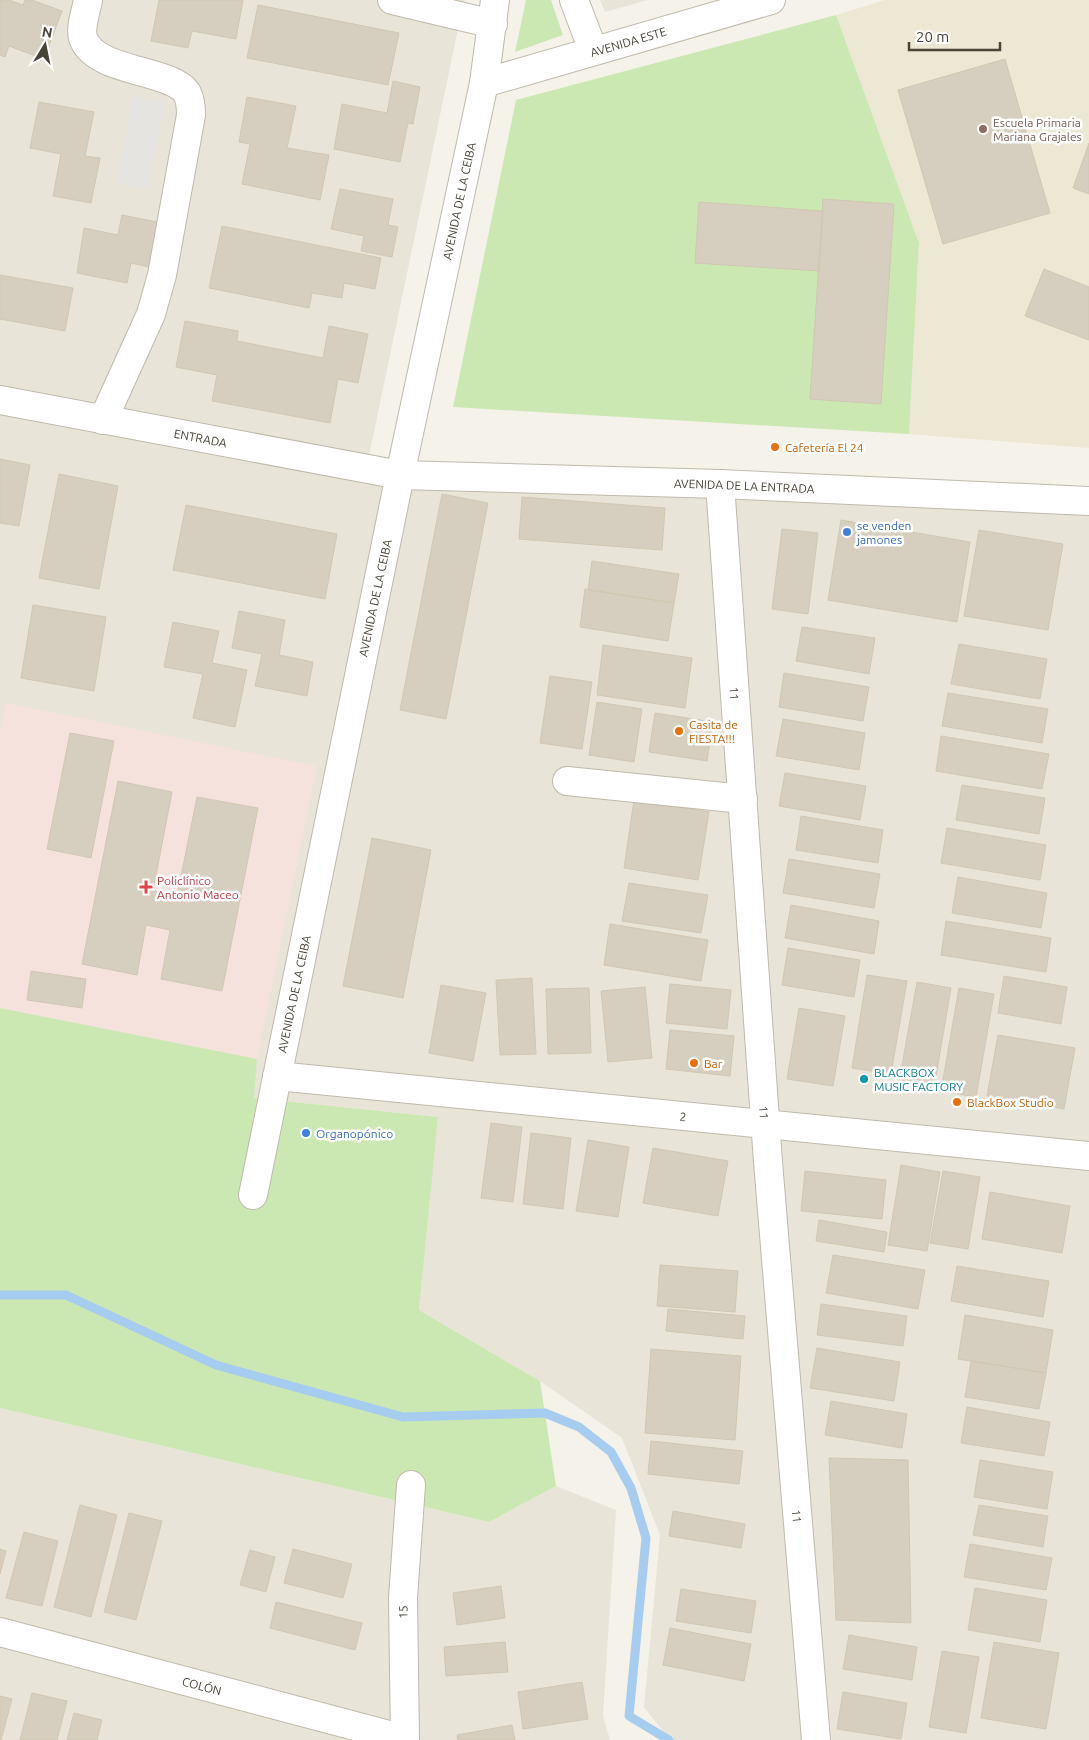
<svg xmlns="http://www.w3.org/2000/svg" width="1089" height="1740" viewBox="0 0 1089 1740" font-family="Ubuntu,sans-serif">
	<rect width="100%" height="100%" fill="#f4f2e9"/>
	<!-- residential -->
	<path fill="#e8e4d7" d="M 0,0 L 464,0 L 365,475 L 1089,511 L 1089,1740 L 670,1740 L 644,1707 L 660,1535 L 622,1438 L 540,1381 L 419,1310 L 437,1117 L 253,1098 L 257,1059 L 0,1008 Z
		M 600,0 L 648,0 L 605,12 Z
		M 0,1408 L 489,1522 L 556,1486 L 616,1510 L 603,1716 L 610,1740 L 0,1740 Z"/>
	<!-- education -->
	<path fill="#ede8d3" d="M 885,0 L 1089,0 L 1089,448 L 909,434 L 919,243 L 836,15 Z"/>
	<!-- medical -->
	<path fill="#f5e2dd" d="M 6,703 L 317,766 L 257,1059 L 0,1008 L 0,733 Z"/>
	<!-- green -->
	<path fill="#cce8b2" d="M 526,0 L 551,0 L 563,35 L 515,52 Z
		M 836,15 L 919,243 L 909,434 L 453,407 L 516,100 Z
		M 0,1008 L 257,1059 L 254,1098 L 438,1117 L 419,1310 L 540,1381 L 556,1486 L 489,1522 L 0,1408 Z"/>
	<!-- parking -->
	<path fill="#e6e4e1" d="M 133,96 L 164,101 L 148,189 L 117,184 Z"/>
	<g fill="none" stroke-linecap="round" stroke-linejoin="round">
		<!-- stream -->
		<path stroke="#a6ccf0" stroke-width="9" d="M 0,1295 L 66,1295 L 216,1365 L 403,1417 L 545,1413 L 579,1427 L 611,1452 L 631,1488 L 646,1538 L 629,1716 L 669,1740"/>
	</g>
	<!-- building -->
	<path fill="#d6cfbf" stroke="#d1c7b2" d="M 0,0 L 9,0 L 23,5 L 25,0 L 32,0 L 62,11 L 44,59 L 9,46 L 5,57 L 0,55 Z
		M 159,0 L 243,0 L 236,39 L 192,31 L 188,48 L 151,41 Z
		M 258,5 L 399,33 L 388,85 L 247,58 Z
		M 1005,59 L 1050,213 L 943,244 L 898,90 Z
		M 393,81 L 420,87 L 413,124 L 408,123 L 400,162 L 334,149 L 342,104 L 387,113 Z
		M 247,97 L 296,106 L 287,148 L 329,155 L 320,200 L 242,184 L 250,144 L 239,142 Z
		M 39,102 L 94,112 L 85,156 L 100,158 L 91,203 L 53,196 L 61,154 L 30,148 Z
		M 1089,143 L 1089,194 L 1073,188 Z
		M 340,189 L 393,199 L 388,225 L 398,227 L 392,257 L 361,251 L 364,236 L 331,229 Z
		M 823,199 L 894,204 L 881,404 L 810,399 Z
		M 699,202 L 823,211 L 819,271 L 695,263 Z
		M 122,215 L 167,224 L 159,269 L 131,263 L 127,283 L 77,273 L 84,228 L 118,235 Z
		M 222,226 L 381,258 L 375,289 L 344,283 L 342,298 L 312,293 L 309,308 L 209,288 Z
		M 1044,269 L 1089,287 L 1089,340 L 1025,316 Z
		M 0,275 L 73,288 L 65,331 L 0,319 Z
		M 185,321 L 238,331 L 237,341 L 323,358 L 329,326 L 368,334 L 358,383 L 338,379 L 330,423 L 212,401 L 217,375 L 176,367 Z
		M 0,459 L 30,465 L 19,526 L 0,523 Z
		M 59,474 L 118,486 L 99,589 L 39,578 Z
		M 442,494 L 488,503 L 446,719 L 400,710 Z
		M 522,497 L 665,508 L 662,550 L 519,539 Z
		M 186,505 L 337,534 L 325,599 L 173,570 Z
		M 841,520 L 970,542 L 957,622 L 828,600 Z
		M 782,529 L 818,533 L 808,614 L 772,609 Z
		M 979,530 L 1063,544 L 1048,630 L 964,616 Z
		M 592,561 L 679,574 L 674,603 L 588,590 Z
		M 585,589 L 674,603 L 668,641 L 580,627 Z
		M 33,605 L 106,617 L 94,691 L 21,678 Z
		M 239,611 L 285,620 L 279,655 L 313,662 L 307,696 L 255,686 L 262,654 L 232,648 Z
		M 173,622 L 219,631 L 212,663 L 247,670 L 235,727 L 193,718 L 203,674 L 164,667 Z
		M 802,627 L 875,638 L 869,674 L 796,661 Z
		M 959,644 L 1047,659 L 1040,699 L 951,684 Z
		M 603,645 L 692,658 L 685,708 L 597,695 Z
		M 784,673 L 869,687 L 863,721 L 779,707 Z
		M 550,676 L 592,682 L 582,749 L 540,743 Z
		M 948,693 L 1048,709 L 1042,743 L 942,726 Z
		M 597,702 L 642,709 L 634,762 L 589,755 Z
		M 655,713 L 713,722 L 707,761 L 649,752 Z
		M 783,719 L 865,733 L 859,770 L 776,756 Z
		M 70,733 L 114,741 L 91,858 L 47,849 Z
		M 941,736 L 1049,754 L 1042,789 L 936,771 Z
		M 785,773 L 866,786 L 860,820 L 779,806 Z
		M 118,781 L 172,792 L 153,891 L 177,896 L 197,797 L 258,808 L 222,991 L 161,979 L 170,930 L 146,925 L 137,975 L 82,964 Z
		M 962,785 L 1045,798 L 1039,834 L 956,820 Z
		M 634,800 L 709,812 L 698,880 L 624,868 Z
		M 801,816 L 883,830 L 878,863 L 796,850 Z
		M 947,828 L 1046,845 L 1040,880 L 941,863 Z
		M 372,838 L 431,850 L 403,998 L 343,986 Z
		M 789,859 L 880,874 L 874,908 L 783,893 Z
		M 958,877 L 1047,893 L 1041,928 L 952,913 Z
		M 629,883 L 708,895 L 701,933 L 622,921 Z
		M 791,905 L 879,921 L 874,954 L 785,938 Z
		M 946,921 L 1051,938 L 1046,972 L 941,955 Z
		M 610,924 L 708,940 L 701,981 L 604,965 Z
		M 788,948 L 860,960 L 854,997 L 782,985 Z
		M 31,971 L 86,979 L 82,1008 L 27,1000 Z
		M 867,975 L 907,981 L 891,1074 L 852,1068 Z
		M 1004,976 L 1067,987 L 1061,1024 L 998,1013 Z
		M 532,978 L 536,1054 L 500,1055 L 496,980 Z
		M 917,982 L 951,988 L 934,1088 L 899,1082 Z
		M 670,984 L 731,990 L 727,1029 L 666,1023 Z
		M 441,985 L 486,993 L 473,1061 L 429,1053 Z
		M 645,987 L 652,1058 L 608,1062 L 601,991 Z
		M 589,988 L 591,1053 L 548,1054 L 546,989 Z
		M 959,988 L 994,994 L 976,1097 L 941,1091 Z
		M 799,1008 L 845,1016 L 833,1086 L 787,1079 Z
		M 670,1030 L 734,1036 L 730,1076 L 666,1069 Z
		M 998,1035 L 1075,1048 L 1064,1109 L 987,1096 Z
		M 491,1123 L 522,1127 L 513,1202 L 481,1198 Z
		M 531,1133 L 571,1138 L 563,1209 L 523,1204 Z
		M 588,1140 L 629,1147 L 618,1217 L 576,1211 Z
		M 653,1148 L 728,1161 L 718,1216 L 643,1203 Z
		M 901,1165 L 940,1172 L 927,1251 L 888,1245 Z
		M 805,1171 L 886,1180 L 882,1219 L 801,1211 Z
		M 943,1171 L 980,1177 L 968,1249 L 930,1243 Z
		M 990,1192 L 1070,1206 L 1062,1253 L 982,1239 Z
		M 819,1220 L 887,1232 L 884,1252 L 816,1241 Z
		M 833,1255 L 925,1270 L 918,1309 L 826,1293 Z
		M 660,1265 L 738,1271 L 735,1312 L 657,1306 Z
		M 957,1266 L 1049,1281 L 1043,1317 L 951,1301 Z
		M 821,1304 L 907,1316 L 903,1346 L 817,1335 Z
		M 668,1309 L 745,1316 L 743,1339 L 666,1331 Z
		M 965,1315 L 1053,1330 L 1046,1373 L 958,1359 Z
		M 817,1348 L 900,1362 L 894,1401 L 810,1388 Z
		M 651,1349 L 741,1356 L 735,1440 L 645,1433 Z
		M 971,1361 L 1046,1373 L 1039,1409 L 965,1397 Z
		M 831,1401 L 907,1414 L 902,1448 L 825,1435 Z
		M 967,1407 L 1050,1422 L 1044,1456 L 961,1443 Z
		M 651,1441 L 743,1451 L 739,1484 L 648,1474 Z
		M 829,1458 L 908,1460 L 911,1623 L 836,1620 Z
		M 980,1460 L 1053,1472 L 1047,1509 L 974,1497 Z
		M 80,1505 L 117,1515 L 91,1617 L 54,1607 Z
		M 979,1505 L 1048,1516 L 1043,1547 L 973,1535 Z
		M 673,1511 L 745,1524 L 741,1548 L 669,1536 Z
		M 129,1513 L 162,1521 L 136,1620 L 104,1612 Z
		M 24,1532 L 58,1541 L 42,1606 L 6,1598 Z
		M 970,1544 L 1052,1558 L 1046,1590 L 964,1577 Z
		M 0,1549 L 6,1551 L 0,1574 Z
		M 293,1549 L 352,1564 L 343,1598 L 284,1583 Z
		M 250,1550 L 275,1557 L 266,1592 L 240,1585 Z
		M 501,1586 L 505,1618 L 457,1625 L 453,1593 Z
		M 975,1588 L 1047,1600 L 1040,1642 L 968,1630 Z
		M 681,1589 L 756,1601 L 751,1633 L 676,1621 Z
		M 276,1602 L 362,1623 L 355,1650 L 270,1628 Z
		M 670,1628 L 751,1644 L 744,1681 L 663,1665 Z
		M 849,1635 L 917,1647 L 912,1680 L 843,1669 Z
		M 505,1642 L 508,1672 L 446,1676 L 444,1647 Z
		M 994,1642 L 1059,1653 L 1046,1729 L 981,1718 Z
		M 942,1651 L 979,1657 L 966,1733 L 929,1727 Z
		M 582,1682 L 588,1719 L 523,1729 L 518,1692 Z
		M 843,1692 L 907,1703 L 901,1739 L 837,1729 Z
		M 32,1693 L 67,1701 L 57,1740 L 20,1740 Z
		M 0,1696 L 12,1699 L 1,1740 L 0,1740 Z
		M 74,1713 L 102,1720 L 97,1740 L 67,1740 Z
		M 512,1725 L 515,1740 L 458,1740 L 457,1735 Z"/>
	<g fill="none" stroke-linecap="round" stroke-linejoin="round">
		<!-- minor casing -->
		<g stroke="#c0baac" stroke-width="30">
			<g id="minor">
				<path d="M 88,0 C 86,11 80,27 83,38 C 95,73 172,69 187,93 C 190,99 191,108 191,115 L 162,275 L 151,314 L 103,420"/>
				<path d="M 392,0 L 493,24"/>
				<path d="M 574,0 L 593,50"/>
				<path id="s1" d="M 484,83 L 771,0"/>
				<path id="s2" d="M 0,400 L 400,475 L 253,1195"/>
				<path d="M 567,781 L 743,799"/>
				<path id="s3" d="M 277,1076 L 1089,1156"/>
				<path id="s4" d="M 0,1632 L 404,1739"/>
				<path d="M 405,1740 L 403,1598 L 411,1485"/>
			</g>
		</g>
		<!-- tertiary casing -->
		<g stroke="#c0baac" stroke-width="30">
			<g id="tertiary">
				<path id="s5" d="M 495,0 L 484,83 L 400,475 L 720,484 L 1089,501"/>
				<path id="s6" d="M 720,484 L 768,1162 L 816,1740"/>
			</g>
		</g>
		<!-- minor -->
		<use href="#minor" stroke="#fff" stroke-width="28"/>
		<!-- tertiary -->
		<use href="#tertiary" stroke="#fff" stroke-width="28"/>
	</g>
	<!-- markers -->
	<circle fill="#8d6e63" stroke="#fff" stroke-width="2" cx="983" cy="129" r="5"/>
	<g fill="#e8710a" stroke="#fff" stroke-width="2">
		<circle cx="775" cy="447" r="5"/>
		<circle cx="679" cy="731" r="5"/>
		<circle cx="694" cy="1063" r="5"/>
		<circle cx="957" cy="1102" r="5"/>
	</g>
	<g fill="#3f7fe0" stroke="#fff" stroke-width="2">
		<circle cx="847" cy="532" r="5"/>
		<circle cx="306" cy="1133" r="5"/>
	</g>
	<path fill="#e0444e" stroke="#fff" stroke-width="2" d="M143.5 879.5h5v5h5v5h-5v5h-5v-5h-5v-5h5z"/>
	<circle fill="#0f9aa8" stroke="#fff" stroke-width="2" cx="864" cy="1079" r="5"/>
	<g text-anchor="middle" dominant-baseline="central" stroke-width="5" stroke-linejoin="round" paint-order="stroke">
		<!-- street labels -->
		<g font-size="12" fill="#484337" stroke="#fff">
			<text stroke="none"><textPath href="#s1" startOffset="150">AVENIDA ESTE</textPath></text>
			<text transform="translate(459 201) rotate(-78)">AVENIDA DE LA CEIBA</text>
			<text stroke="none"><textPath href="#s2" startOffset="204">ENTRADA</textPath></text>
			<text stroke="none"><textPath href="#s5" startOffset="829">AVENIDA DE LA ENTRADA</textPath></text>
			<text transform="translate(375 598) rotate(-78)">AVENIDA DE LA CEIBA</text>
			<text stroke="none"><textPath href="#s6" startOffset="210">11</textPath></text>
			<text transform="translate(294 994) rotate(-78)">AVENIDA DE LA CEIBA</text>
			<text stroke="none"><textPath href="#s6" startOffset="630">11</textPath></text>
			<text stroke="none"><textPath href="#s3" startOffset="408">2</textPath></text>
			<text stroke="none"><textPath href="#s6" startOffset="1035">11</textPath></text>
			<text transform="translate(403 1612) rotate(-91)">15</text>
			<text stroke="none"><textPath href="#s4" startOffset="209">COLÓN</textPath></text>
		</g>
		<!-- education labels -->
		<g font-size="12" fill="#785e54" stroke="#fff" text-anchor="start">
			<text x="993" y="122">Escuela Primaria<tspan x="993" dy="14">Mariana Grajales</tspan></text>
		</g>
		<!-- food labels -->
		<g font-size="12" fill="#c56008" stroke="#fff" text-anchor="start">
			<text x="785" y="447">Cafetería El 24</text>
			<text x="689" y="724">Casita de<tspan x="689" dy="14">FIESTA!!!</tspan></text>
			<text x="704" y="1063">Bar</text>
			<text x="967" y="1102">BlackBox Studio</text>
		</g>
		<!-- shop labels -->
		<g font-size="12" fill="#366cbe" stroke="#fff" text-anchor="start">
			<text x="857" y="525">se venden<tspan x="857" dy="14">jamones</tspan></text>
			<text x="316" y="1133">Organopónico</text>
		</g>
		<!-- health labels -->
		<g font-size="12" fill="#be3a42" stroke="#fff" text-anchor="start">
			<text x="157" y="880">Policlínico<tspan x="157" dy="14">Antonio Maceo</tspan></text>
		</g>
		<!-- culture labels -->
		<g font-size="12" fill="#0d838f" stroke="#fff" text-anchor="start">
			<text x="874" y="1072">BLACKBOX<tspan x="874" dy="14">MUSIC FACTORY</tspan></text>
		</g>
	</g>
	<!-- north arrow -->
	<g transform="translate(45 45) rotate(10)" stroke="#ffffff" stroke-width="4" paint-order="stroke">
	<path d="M0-4L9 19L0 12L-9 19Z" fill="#484337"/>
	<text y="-8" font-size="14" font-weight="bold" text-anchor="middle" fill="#484337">N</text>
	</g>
	<!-- scale -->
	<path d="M909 42v8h91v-8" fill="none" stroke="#484337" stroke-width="2.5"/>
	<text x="916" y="42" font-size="15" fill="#484337" stroke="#ffffff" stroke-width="4" paint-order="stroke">20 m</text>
</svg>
